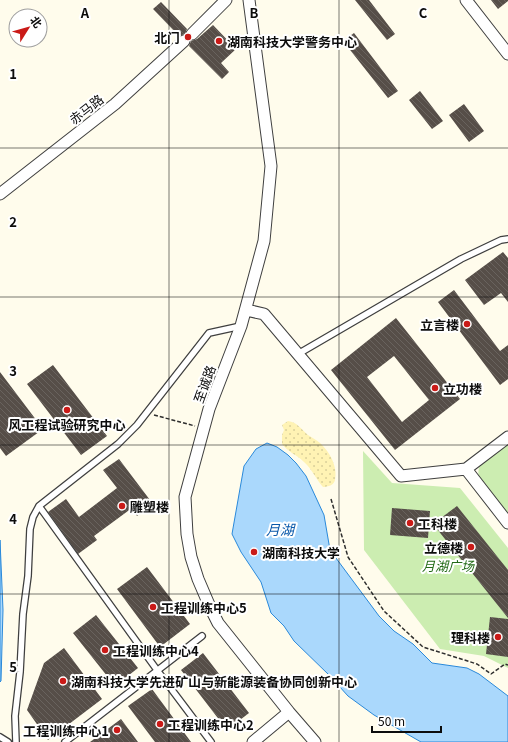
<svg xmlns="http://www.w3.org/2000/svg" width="508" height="742" viewBox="0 0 508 742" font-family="Georgia,'Noto Sans SC',serif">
	<defs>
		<pattern id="sand-dots" width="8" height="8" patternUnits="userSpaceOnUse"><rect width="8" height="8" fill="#fff3b4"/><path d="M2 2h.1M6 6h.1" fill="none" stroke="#d9cf9a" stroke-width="1.8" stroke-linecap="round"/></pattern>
		<pattern id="building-back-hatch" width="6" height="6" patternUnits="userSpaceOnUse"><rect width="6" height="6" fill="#564e48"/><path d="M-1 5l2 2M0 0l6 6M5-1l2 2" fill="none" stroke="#69635e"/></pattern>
	</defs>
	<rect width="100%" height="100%" fill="#fffcec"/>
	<!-- sand -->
	<path fill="url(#sand-dots)" d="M 288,421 C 297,422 301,429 308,435 C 312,438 317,440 320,443 C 330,452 338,467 335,480 C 334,485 328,487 323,487 C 316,479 312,469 304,462 C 297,455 288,452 282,444 L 282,435 L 284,430 L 282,425 Z"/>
	<!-- park -->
	<path fill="#ccedb1" d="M 508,442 L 508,516 L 478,477 L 479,465 Z
		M 363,451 L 392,483 L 460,488 L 508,548 L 508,668 L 484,656 L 440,649 L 364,550 Z"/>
	<!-- water -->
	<path fill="#aad8fc" stroke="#2a89da" d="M 267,443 L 277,447 L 288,455 L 296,463 L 306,476 L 324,515 L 330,550 L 379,616 L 394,631 L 413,644 L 432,663 L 467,668 L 479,674 L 508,696 L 508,742 L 421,742 L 374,715 L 348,696 L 329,675 L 294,641 L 284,626 L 271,613 L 261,582 L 241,552 L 232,534 L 244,466 L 256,449 Z
		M 0,540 L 3,610 L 1,681 L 0,682 Z"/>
	<!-- building -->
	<path fill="url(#building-back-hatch)" fill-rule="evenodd" d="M 355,0 L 369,0 L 395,34 L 387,40 Z
		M 491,0 L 508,0 L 508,1 L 498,9 Z
		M 161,2 L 187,29 L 185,34 L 179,36 L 153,9 Z
		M 213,25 L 236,49 L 221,63 L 229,72 L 222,79 L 189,46 L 191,41 L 197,39 Z
		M 354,33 L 398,91 L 388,98 L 343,41 Z
		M 420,91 L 443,121 L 432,129 L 409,100 Z
		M 464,104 L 484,131 L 469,142 L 449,115 Z
		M 503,252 L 508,258 L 508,302 L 501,293 L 484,305 L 465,280 Z
		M 454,290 L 500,351 L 508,345 L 508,379 L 500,385 L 438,302 Z
		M 396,318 L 460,399 L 395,450 L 331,370 ZM 394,356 L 429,400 L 402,422 L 367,377 Z
		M 53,365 L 107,436 L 81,455 L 27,384 Z
		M 0,372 L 43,429 L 6,456 L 0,448 Z
		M 119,459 L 153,504 L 137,516 L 132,508 L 94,536 L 97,540 L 78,554 L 48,512 L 66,499 L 79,517 L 117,488 L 103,470 Z
		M 457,506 L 508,570 L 508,618 L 433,524 Z
		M 392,508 L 430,511 L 428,538 L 390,535 Z
		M 147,567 L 190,624 L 160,647 L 117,589 Z
		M 96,615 L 138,668 L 115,686 L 73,633 Z
		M 490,617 L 508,619 L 508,657 L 486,654 Z
		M 64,648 L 102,699 L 48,740 L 27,710 L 44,663 Z
		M 203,653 L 249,713 L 227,730 L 181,670 Z
		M 152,689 L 191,742 L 155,742 L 128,706 Z
		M 121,719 L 138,742 L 90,742 Z"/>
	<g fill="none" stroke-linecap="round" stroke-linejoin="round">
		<!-- service casing -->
		<g stroke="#3f3f3f" stroke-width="8">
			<path id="service" d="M 298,354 L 461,259 L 501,240 L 508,239
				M 39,506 L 157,670 L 211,742
				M 0,737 L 8,742
				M 16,742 L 15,716 L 20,672 L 23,614 L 28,576 L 30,529 L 33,517 L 39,506 L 118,444 L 137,425 L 209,333 L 241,326
				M 65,742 L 202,636"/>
		</g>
		<!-- minor casing -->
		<g stroke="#3f3f3f" stroke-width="13">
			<path id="minor" d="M 249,0 L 271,166 L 264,241 L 241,326 L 209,409 L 185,497 L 187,534 L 191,557 L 198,579 L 210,607 L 218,623 L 289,712 L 315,742
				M 466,0 L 508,54
				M 192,34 L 226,0
				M 0,194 L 115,104 L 184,41
				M 246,310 L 264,314 L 401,476 L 466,469 L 508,523
				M 466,469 L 508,437
				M 253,742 L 289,712"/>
		</g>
		<!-- path -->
		<path stroke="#2e2e2e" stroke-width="1.5" stroke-dasharray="4 2" stroke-linecap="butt" d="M 154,415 L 195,426
			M 331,499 L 348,557 L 384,611 L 423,647 L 477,664 L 491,674 L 505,664 L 508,665"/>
		<!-- service -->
		<use href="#service" stroke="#fff" stroke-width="5.5"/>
		<!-- minor -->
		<use href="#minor" stroke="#fff" stroke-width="11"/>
	</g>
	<!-- grid -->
	<path fill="none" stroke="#0c0c0c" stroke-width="1" stroke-opacity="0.55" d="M 169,0 L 169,742M 339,0 L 339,742M 0,148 L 508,148M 0,297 L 508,297M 0,445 L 508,445M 0,594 L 508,594"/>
	<!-- markers -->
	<g fill="#ca1a17" stroke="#fff" stroke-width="1.5">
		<circle cx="188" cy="37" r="4"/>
		<circle cx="219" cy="41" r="4"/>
		<circle cx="467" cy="324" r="4"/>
		<circle cx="435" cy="388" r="4"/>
		<circle cx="67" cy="410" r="4"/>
		<circle cx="122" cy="506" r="4"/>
		<circle cx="410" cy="523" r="4"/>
		<circle cx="471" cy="547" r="4"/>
		<circle cx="254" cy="552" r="4"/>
		<circle cx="153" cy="607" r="4"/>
		<circle cx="498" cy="637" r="4"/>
		<circle cx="105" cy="650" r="4"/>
		<circle cx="63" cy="681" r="4"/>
		<circle cx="160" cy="724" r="4"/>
		<circle cx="117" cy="730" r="4"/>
	</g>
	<g text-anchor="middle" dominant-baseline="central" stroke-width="4" stroke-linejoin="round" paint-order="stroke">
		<!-- poi labels -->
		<g font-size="13" font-weight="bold" fill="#0c0c0c" stroke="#fff" text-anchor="start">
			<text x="180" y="37" text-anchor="end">北门</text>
			<text x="227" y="41">湖南科技大学警务中心</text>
			<text x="459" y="324" text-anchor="end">立言楼</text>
			<text x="443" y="388">立功楼</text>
			<text x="67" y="424" text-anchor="middle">风工程试验研究中心</text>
			<text x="130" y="506">雕塑楼</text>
			<text x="418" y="523">工科楼</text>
			<text x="463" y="547" text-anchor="end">立德楼</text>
			<text x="262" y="552">湖南科技大学</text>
			<text x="161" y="607">工程训练中心5</text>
			<text x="490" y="637" text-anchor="end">理科楼</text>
			<text x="113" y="650">工程训练中心4</text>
			<text x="71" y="681">湖南科技大学先进矿山与新能源装备协同创新中心</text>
			<text x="168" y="724">工程训练中心2</text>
			<text x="109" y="730" text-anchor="end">工程训练中心1</text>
		</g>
		<!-- street labels -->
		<g font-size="13" fill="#0c0c0c" stroke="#fff">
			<text transform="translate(86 109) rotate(-38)">赤马路</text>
			<text transform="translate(204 384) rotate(-70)">至诚路</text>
		</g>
		<!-- park labels -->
		<g font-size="13" font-style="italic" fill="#226a17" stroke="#fff">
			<text x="448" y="565">月湖广场</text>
		</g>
		<!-- water labels -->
		<g font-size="14" font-style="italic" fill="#0a59aa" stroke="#fff">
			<text x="280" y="529">月湖</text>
		</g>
	</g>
	<g font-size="13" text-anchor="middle" font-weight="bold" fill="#0c0c0c" stroke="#fff" stroke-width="4" stroke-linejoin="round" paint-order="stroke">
		<text x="85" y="18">A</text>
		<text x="254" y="18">B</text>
		<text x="423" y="18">C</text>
		<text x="13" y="79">1</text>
		<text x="13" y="227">2</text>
		<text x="13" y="376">3</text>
		<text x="13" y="524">4</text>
		<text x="13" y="672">5</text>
	</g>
	<!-- north arrow -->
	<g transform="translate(28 28) rotate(53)"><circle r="19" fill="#ffffff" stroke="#9e9e9e"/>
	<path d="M0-3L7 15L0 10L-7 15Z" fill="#ca1a17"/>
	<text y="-6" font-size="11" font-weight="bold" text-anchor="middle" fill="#0c0c0c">北</text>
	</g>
	<!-- scale -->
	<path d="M372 726v6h69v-6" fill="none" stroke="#0c0c0c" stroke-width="2"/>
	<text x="378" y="726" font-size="12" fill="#0c0c0c" stroke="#ffffff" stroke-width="3" paint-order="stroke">50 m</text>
</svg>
